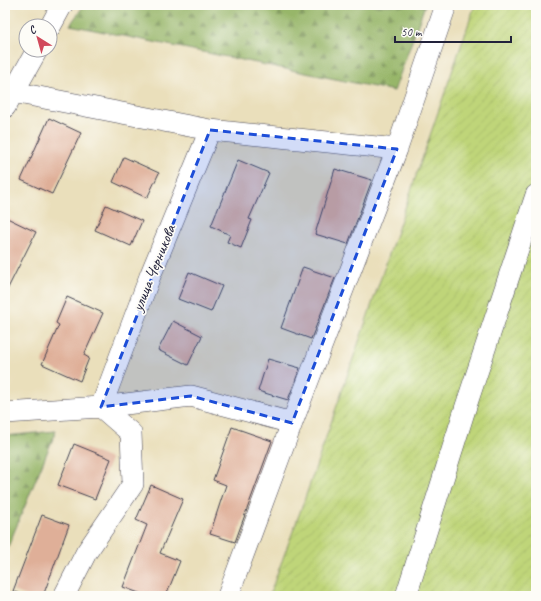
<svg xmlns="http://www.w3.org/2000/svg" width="541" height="601" viewBox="0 0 541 601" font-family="Caveat,sans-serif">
	<defs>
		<pattern id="forest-firs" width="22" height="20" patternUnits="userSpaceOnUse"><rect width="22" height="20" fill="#97b669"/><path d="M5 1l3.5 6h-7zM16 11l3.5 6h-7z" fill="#7b9458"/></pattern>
		<pattern id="garden-furrows" width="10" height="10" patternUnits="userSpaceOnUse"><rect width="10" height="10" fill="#bfd579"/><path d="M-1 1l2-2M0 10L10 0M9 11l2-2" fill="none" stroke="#a4b76a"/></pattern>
	</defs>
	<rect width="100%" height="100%" fill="#fdfcf7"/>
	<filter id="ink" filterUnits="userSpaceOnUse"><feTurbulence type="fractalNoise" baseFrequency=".025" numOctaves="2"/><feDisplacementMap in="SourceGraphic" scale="8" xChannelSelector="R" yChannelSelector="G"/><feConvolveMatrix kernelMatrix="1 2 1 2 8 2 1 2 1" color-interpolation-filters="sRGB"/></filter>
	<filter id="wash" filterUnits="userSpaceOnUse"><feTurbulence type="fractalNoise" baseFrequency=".012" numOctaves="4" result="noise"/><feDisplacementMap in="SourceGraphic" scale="16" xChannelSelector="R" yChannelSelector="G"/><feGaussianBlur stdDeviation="0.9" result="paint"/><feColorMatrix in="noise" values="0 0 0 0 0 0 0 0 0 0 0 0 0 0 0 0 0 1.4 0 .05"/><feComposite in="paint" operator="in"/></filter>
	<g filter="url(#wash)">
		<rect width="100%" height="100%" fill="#eadfbb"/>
		<!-- forest -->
		<path fill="url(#forest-firs)" stroke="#5c6c52" d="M 84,5 L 425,5 L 394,91 L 70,25 Z
			M 56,431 L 5,554 L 5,436 Z"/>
		<!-- garden -->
		<path fill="url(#garden-furrows)" stroke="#707c5a" d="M 475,5 L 536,5 L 536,596 L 269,596 L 303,504 Z"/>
		<g id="blocks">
			<!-- building -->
			<path fill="#dfaf98" d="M 49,118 L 81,133 L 52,194 L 21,180 Z
				M 124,157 L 159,173 L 147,198 L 113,182 Z
				M 238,160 L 269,173 L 249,219 L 252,220 L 241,248 L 227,242 L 230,235 L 211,226 Z
				M 335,169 L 372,180 L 348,244 L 315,234 Z
				M 106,205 L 142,221 L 131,246 L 95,230 Z
				M 5,217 L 36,232 L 5,294 Z
				M 303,267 L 335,278 L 311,339 L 281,328 Z
				M 189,272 L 222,286 L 211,312 L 178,299 Z
				M 67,297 L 103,313 L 84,355 L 89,358 L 80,381 L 42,364 L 59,325 L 56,323 Z
				M 173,321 L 202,336 L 188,365 L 158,350 Z
				M 268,359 L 300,368 L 288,400 L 258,391 Z
				M 232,427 L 272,441 L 235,542 L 210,534 L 226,485 L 213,480 Z
				M 74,444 L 111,459 L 95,499 L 58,485 Z
				M 151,485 L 183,499 L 160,553 L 180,561 L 166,596 L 147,596 L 123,587 L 147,525 L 136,520 Z
				M 42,515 L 69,525 L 43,596 L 27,596 L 13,591 Z"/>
		</g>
	</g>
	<g filter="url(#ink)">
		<use href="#blocks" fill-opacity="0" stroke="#403e4e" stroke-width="1"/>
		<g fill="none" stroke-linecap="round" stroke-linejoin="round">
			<!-- minor casing -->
			<g stroke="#403e4e" stroke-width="22">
				<path id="minor" d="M 50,27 L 62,5
					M 13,92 L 210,130 L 397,149
					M 5,107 L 37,50
					M 5,413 L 101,407 L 191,396 L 292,423
					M 64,596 L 86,553 L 133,484 L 131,433 L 101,407 L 150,276 L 210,130
					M 228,596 L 292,423 L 397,149 L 446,5
					M 406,596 L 466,406 L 536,195"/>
			</g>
			<!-- minor -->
			<use href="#minor" stroke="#fff" stroke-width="21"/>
		</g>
	</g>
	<!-- marked area -->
	<path fill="#1d4ed8" fill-opacity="0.2" stroke="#1d4ed8" stroke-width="3" stroke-dasharray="8 5" stroke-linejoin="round" d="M 210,130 L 397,149 L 292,423 L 191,396 L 101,407 Z"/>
	<g text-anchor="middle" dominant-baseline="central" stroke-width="3.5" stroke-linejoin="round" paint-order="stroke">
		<!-- street labels -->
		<g font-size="16" fill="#22223b" stroke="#fdfcf7">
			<text transform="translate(154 268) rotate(-68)">улица Черникова</text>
		</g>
	</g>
	<!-- margin -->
	<rect width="541" height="601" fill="none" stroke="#fdfcf7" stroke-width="20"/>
	<!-- north arrow -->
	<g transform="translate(38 38) rotate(323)"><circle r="19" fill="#fdfcf7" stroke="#a5a5ac"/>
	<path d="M0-3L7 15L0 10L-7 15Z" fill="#d1495b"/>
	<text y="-6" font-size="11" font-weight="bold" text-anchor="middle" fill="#22223b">С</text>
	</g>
	<!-- scale -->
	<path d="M395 36v6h116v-6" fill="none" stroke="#22223b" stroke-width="2"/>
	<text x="401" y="36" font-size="12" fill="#22223b" stroke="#fdfcf7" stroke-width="3" paint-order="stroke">50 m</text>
</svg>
